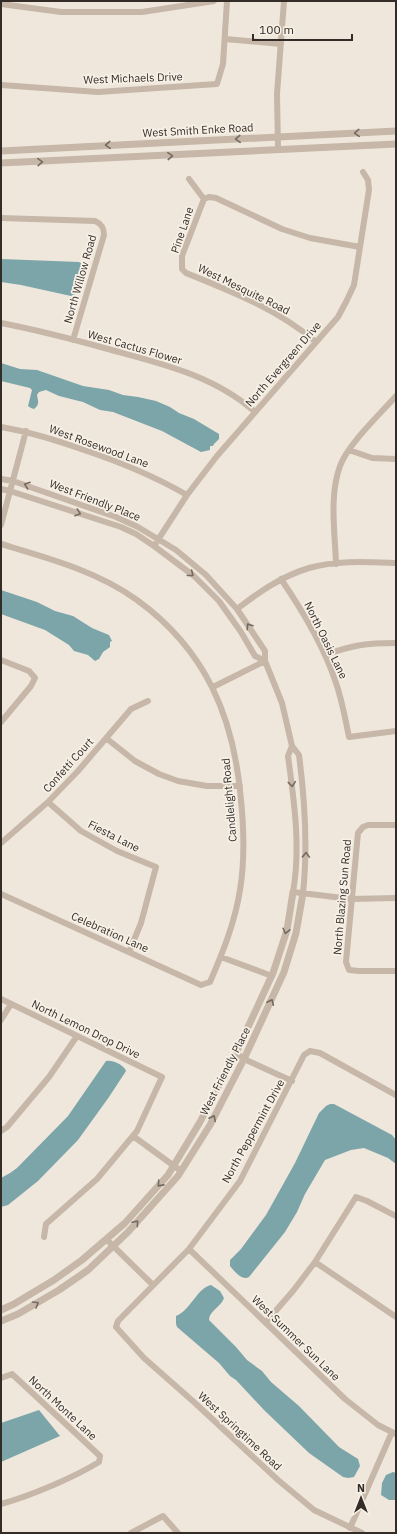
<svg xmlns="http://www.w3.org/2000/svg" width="397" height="1534" viewBox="0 0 397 1534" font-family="'IBM Plex Sans',sans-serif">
	<rect width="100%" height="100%" fill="#efe7db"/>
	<!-- water -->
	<path fill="#7ca5aa" d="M 1,259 L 79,262 L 84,265 L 84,277 L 78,292 L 71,296 L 21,285 L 1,282 Z
		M 1,363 L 20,369 L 37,370 L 83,386 L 109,390 L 123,395 L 138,397 L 156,401 L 170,407 L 179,413 L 194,419 L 219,434 L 219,439 L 214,444 L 213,446 L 210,446 L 210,450 L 201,452 L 162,431 L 113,412 L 100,410 L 83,402 L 59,396 L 46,390 L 39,392 L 37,395 C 38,401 40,404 34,409 L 31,408 L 28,406 L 32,390 L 30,388 L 1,381 Z
		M 1,590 L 37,602 L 55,611 L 73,616 L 92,628 L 109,635 L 112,641 L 110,642 L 110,647 L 103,652 L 99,659 L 95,661 L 88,655 L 74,651 L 69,645 L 45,630 L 1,614 Z
		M 106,1061 C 113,1060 121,1064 125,1069 L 126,1071 L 109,1097 L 78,1140 L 38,1181 L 8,1205 L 1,1207 L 1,1178 L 10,1173 L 17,1168 L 68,1116 Z
		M 330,1104 L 334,1104 L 392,1135 L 396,1140 L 396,1164 L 388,1158 L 364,1148 L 351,1150 L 325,1160 L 305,1194 L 297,1212 L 285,1232 L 249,1277 C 242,1281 235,1272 230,1266 L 230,1260 L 241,1249 L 266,1215 L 295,1163 L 319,1113 L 326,1106 Z
		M 211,1285 L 220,1291 L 224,1298 C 221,1307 209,1311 209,1320 L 236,1347 L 247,1360 L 262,1371 L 271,1382 L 299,1406 L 339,1447 L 358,1459 L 360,1466 L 354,1477 L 348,1478 L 343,1477 L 309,1453 L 264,1410 L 236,1380 L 230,1376 L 219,1363 L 177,1327 L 176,1324 L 176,1316 C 191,1310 197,1288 211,1285 Z
		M 39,1410 L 60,1436 L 1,1462 L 1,1423 Z
		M 393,1472 L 396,1473 L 396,1500 L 389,1500 L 381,1495 L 382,1483 L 386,1475 Z"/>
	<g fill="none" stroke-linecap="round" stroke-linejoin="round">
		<!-- minor -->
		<path stroke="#c6b7a8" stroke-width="6" d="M 1,4 L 61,12 L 142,12 L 214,1
			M 225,39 L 281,44
			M 1,85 L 98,92 L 217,84 L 223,64 L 227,1
			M 278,149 L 277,94 L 284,1
			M 189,179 L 204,199
			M 204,199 L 182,256 L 182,269 L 186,273 C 231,291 279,310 316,342
			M 204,199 L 209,197 L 216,198 L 282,229 L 310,238 L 360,247
			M 1,218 L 95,221 C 102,224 104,228 104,235 L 73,340
			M 1,323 C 37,330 72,339 108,349 C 159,363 214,375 255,412
			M 1,427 C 30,432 56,440 84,450 C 120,462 154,476 187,495
			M 349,450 L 372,458 L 396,459
			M 1,479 L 13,481 L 70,501 L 116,517 L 138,527 L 176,550 L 206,575 L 237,609 L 265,651 L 265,661 L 282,703 L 292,746 L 299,755 C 305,801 308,847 303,893
			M 1,489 L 10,491 L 121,527 L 136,534 L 154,546 L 194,576 L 219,601 L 241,632 L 255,656 L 265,661
			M 1,525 L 26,431
			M 1,544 C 48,558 97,571 137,600 C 206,650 234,717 241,800 C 244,830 245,860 240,890 C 235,922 223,952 210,982 L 201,985 L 1,894
			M 154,546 L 187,495 L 217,456 L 338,317 L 347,300 L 354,285 L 369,190 L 368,180 L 363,172
			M 336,564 C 335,532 329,496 340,466 C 348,444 380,414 396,396
			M 281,579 C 302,610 323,644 335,680 C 342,699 345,718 349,737 L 396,731
			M 237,609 C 259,592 282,576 309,568 C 337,560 368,562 396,563
			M 325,655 C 353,645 366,643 396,643
			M 1,660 L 29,671 L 35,678 L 31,686 L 1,722
			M 213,687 L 265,661
			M 106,738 L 135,761 L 159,774 L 178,781 L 207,786 L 240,786
			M 292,746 L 288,756 C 294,801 301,847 293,892 L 351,899 L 396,898
			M 48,802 L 81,831 L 117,851 L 156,867 L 141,923 L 129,952
			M 396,825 L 368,825 L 363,827 L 358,833 L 346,962 L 349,970 L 359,971 L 396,971
			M 1,843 L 48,802 L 78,771 L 131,709 L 148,701
			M 221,957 L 272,976
			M 1,999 L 162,1077 L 137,1131 L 97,1179 L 46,1224 L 44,1237
			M 1,1020 L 11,1004
			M 236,1053 L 244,1059 L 292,1081
			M 1,1131 L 7,1127 L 49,1077 L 77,1036
			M 133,1136 L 181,1171
			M 107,1240 L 153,1285
			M 189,1249 L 345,1399 L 378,1425 L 396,1434
			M 315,1262 L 396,1317
			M 266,1322 L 293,1291 L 315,1262 L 356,1197 L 367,1201 L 396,1216
			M 1,1378 L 12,1374 L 100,1456 L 99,1462 C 73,1478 30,1496 1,1504
			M 350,1528 L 392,1432
			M 131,1533 L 163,1516 L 178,1533
			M 362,1533 L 314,1510 L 278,1480 L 195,1403 L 144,1358 L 116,1327 L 118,1321 L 189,1249 L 240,1181 L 304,1055 L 310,1051 L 320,1053 L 396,1095"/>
		<!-- tertiary -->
		<path stroke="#c6b7a8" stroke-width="7" d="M 1,151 L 396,131
			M 1,163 L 396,144
			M 1,1310 L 14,1304 L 54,1280 L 82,1260 L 125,1223 L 168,1175 L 200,1122 L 236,1053 L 273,973 L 287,930 L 293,892
			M 1,1321 L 18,1314 L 59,1290 L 88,1270 L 128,1232 L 178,1176 L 210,1125 L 244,1059 L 284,972 L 296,933 L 303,893"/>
	</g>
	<!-- one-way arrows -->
	<defs><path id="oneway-chevron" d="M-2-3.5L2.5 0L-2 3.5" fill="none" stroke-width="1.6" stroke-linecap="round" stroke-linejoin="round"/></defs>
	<g stroke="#756b61">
		<use href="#oneway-chevron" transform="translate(357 133) rotate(177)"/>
		<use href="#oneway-chevron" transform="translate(238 139) rotate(177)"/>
		<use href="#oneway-chevron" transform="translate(108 145) rotate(177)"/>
		<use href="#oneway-chevron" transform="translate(170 156) rotate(-3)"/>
		<use href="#oneway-chevron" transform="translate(40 162) rotate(-2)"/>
		<use href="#oneway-chevron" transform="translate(27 485) rotate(-161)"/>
		<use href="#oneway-chevron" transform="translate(78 513) rotate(19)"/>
		<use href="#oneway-chevron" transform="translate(191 574) rotate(38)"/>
		<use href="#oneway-chevron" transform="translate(249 626) rotate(-124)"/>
		<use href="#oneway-chevron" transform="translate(292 784) rotate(84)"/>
		<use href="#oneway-chevron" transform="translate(306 855) rotate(-88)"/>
		<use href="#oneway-chevron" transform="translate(286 931) rotate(104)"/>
		<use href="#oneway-chevron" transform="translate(271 1002) rotate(-65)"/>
		<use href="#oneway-chevron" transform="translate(213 1118) rotate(-63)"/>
		<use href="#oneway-chevron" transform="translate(160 1184) rotate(132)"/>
		<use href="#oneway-chevron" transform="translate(136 1223) rotate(-49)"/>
		<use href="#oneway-chevron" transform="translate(36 1304) rotate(-30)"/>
	</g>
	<g text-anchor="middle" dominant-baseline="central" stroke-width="3.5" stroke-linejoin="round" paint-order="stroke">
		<!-- street labels -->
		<g font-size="11" fill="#332c27" stroke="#f7f0e6">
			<text transform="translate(133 78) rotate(-2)">West Michaels Drive</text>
			<text transform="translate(198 130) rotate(-3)">West Smith Enke Road</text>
			<text transform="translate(182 230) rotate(-71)">Pine Lane</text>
			<text transform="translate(80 279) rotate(-74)">North Willow Road</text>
			<text transform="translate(244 289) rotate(26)">West Mesquite Road</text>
			<text transform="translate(135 347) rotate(16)">West Cactus Flower</text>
			<text transform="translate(283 364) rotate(-49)">North Evergreen Drive</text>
			<text transform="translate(99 446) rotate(20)">West Rosewood Lane</text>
			<text transform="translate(95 500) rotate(21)">West Friendly Place</text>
			<text transform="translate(326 640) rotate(64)">North Oasis Lane</text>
			<text transform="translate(68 765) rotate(-48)">Confetti Court</text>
			<text transform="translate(229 800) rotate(-95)">Candlelight Road</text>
			<text transform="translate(114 836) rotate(27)">Fiesta Lane</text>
			<text transform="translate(342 897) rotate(-85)">North Blazing Sun Road</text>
			<text transform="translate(110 932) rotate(24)">Celebration Lane</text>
			<text transform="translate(86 1029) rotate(26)">North Lemon Drop Drive</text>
			<text transform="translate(225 1071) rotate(-63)">West Friendly Place</text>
			<text transform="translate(253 1131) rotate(-61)">North Peppermint Drive</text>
			<text transform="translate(296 1338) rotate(44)">West Summer Sun Lane</text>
			<text transform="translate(63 1408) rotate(43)">North Monte Lane</text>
			<text transform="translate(240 1431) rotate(43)">West Springtime Road</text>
		</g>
	</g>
	<!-- border -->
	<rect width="397" height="1534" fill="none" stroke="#332c27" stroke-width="4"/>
	<!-- north arrow -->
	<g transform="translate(361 1498)" stroke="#f7f0e6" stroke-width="3" paint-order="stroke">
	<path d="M0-3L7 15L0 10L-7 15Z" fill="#332c27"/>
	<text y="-6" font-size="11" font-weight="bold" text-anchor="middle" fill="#332c27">N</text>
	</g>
	<!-- scale -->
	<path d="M253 34v6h99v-6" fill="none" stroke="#332c27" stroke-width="2"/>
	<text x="259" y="34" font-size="12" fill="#332c27" stroke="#f7f0e6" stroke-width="3" paint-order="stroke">100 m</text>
</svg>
